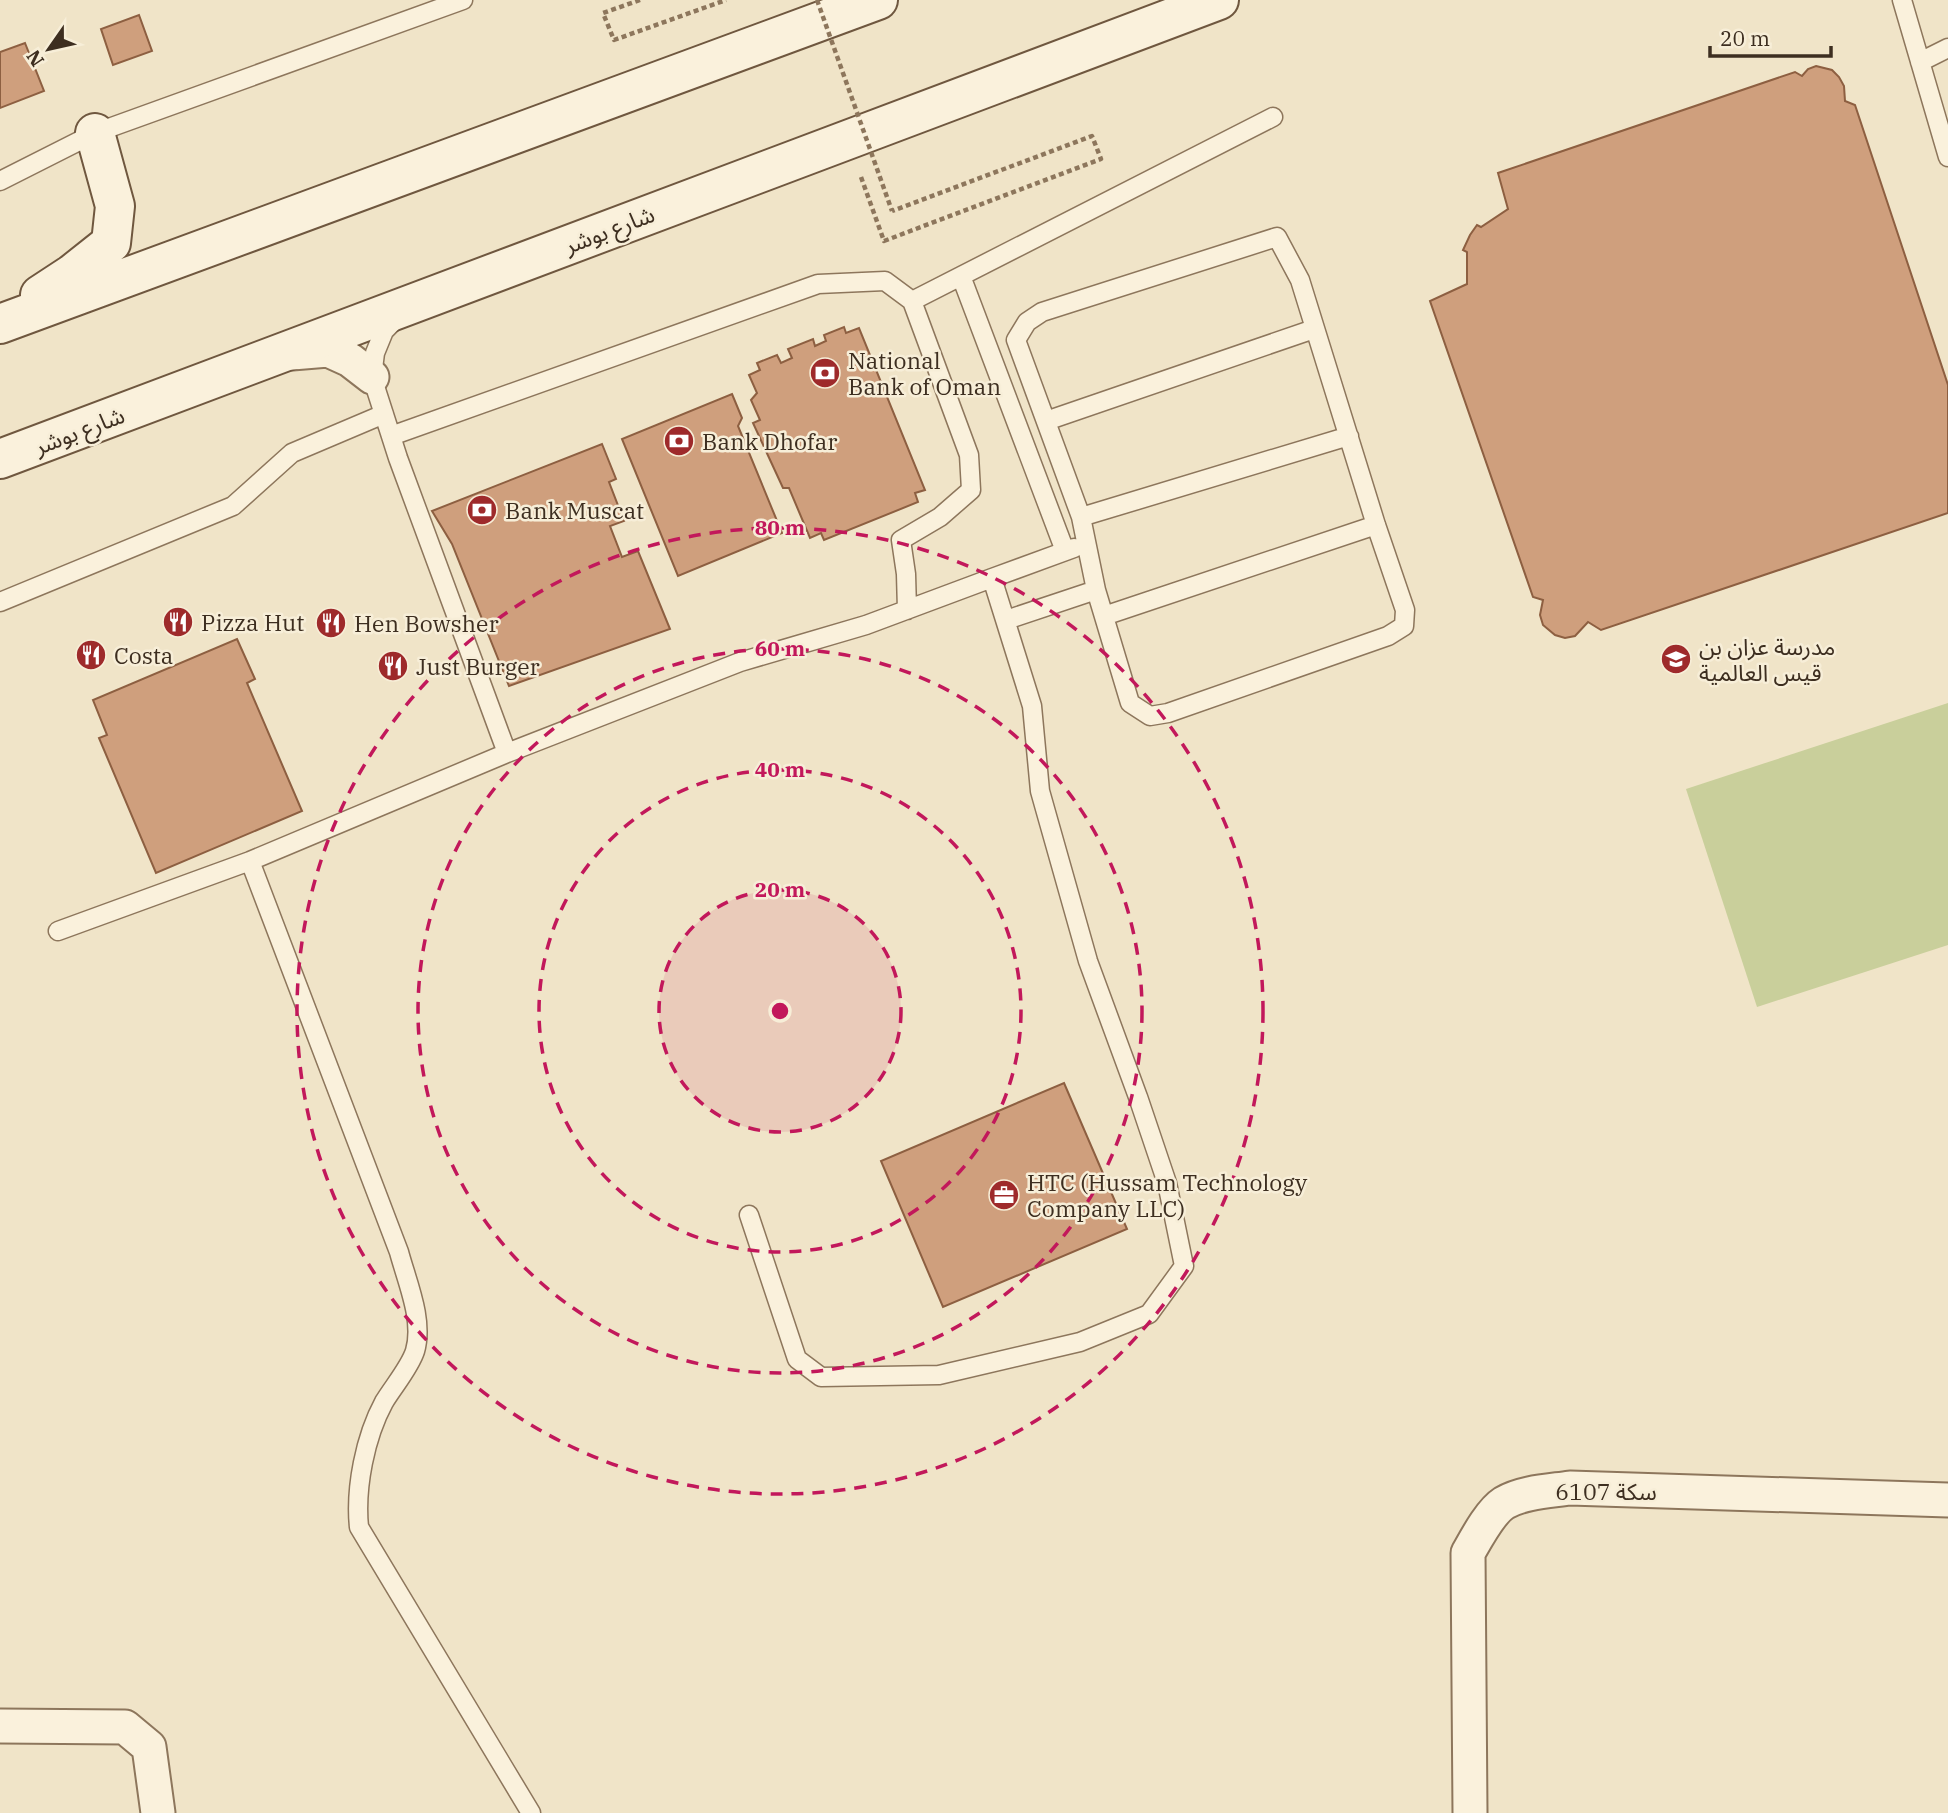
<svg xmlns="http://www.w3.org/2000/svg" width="1948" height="1813" viewBox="0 0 1948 1813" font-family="'IBM Plex Serif','Noto Sans Arabic',serif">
	<rect width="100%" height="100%" fill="#f0e4c8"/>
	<!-- green -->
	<path fill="#c9cf9b" d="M 1948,703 L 1948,945 L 1757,1007 L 1686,789 Z"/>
	<!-- building -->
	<path fill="#cf9f7d" stroke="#8d5f41" stroke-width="2" d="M 139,15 L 152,51 L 113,65 L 101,29 Z
		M 25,43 L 44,91 L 0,108 L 0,52 Z
		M 1816,66 L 1832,70 L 1839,77 L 1844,86 L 1845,101 L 1855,105 L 1948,385 L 1948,513 L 1601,630 L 1588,622 L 1575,636 L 1565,638 L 1555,635 L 1543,625 L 1540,615 L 1543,600 L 1533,597 L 1430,301 L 1467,284 L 1467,252 L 1463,250 L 1470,235 L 1477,225 L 1481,227 L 1508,209 L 1498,173 L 1795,72 L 1802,76 L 1808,69 Z
		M 844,327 L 846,333 L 859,328 L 925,490 L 915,493 L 918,502 L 824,540 L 821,533 L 810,538 L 789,488 L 783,488 L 753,423 L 760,420 L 751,400 L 757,393 L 749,375 L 760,370 L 757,363 L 777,355 L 781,363 L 792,358 L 788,349 L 813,339 L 815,346 L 826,341 L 824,335 Z
		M 732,394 L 742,418 L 738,426 L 782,533 L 678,576 L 622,439 Z
		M 602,444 L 616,479 L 609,482 L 624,521 L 610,526 L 622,557 L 638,551 L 670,629 L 509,686 L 452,544 L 432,511 Z
		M 237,639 L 255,679 L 247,683 L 302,811 L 156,873 L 99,738 L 107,735 L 93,700 Z
		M 1064,1083 L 1127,1229 L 943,1307 L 881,1161 Z"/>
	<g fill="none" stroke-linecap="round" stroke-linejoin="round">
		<!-- service casing -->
		<g stroke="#8d765c" stroke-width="21">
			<path id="service" d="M 1902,0 L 1948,157
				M 1920,62 L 1948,48
				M 0,181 L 95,133 L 463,0
				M 1277,237 L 1300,280 L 1376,525 L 1405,610 L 1404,626 L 1388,636 L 1168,713 L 1150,716 L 1130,703 L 1096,590 L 1081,517 L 1016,340 L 1027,322 L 1042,312 Z
				M 961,276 L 1065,551
				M 912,301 L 1273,117
				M 396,319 L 384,331 L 375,353 L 372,377 L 398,458 L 507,753 L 740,662 L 866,625 L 992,578 L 1032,706 L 1040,791 L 1088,961 L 1138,1097 L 1167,1183 L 1184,1266 L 1149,1314 L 1080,1342 L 939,1375 L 821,1377 L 797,1359 L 749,1215
				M 1046,421 L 1314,329
				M 391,436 L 818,284 L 885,281 L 912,301 L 969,455 L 971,490 L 940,517 L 901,540 L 906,574 L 907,610
				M 1081,517 L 1349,436
				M 992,578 L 1074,548
				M 0,602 L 233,506 L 292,453 L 384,414
				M 1104,616 L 1376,525
				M 1006,620 L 1096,590
				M 250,861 L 399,1252 C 407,1282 424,1320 415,1351 C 410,1367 393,1387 384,1402 C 365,1437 355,1488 359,1527 L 531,1813
				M 58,931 L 250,861 L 507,753"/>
		</g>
		<!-- minor casing -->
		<g stroke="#8d765c" stroke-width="37">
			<path id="minor" d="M 292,353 L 328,350 L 350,360 L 372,377
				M 0,1726 L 125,1727 L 149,1747 L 158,1813
				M 1470,1813 L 1468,1553 C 1476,1539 1490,1512 1504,1503 C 1523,1492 1550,1491 1570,1488 L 1948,1500"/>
		</g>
		<!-- secondary casing -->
		<g stroke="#6f573f" stroke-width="42">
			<path id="secondary" d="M 40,295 L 72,274 L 111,243 L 115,206 L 95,133
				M 0,324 L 878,0
				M 0,459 L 1219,0"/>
		</g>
		<!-- path -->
		<path stroke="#8d765c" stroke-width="4.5" stroke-dasharray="5 3.5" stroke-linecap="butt" d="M 640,0 L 603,13 L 614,40 L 726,0
			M 861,177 L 884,241 L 1101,159 L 1092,136 L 892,211"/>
		<!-- service -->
		<use href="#service" stroke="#faf1dc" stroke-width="18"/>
		<!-- minor -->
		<use href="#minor" stroke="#faf1dc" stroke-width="33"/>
		<!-- secondary -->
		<use href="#secondary" stroke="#faf1dc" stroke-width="38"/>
		<!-- path-bridge -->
		<path stroke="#8d765c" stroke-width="4.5" stroke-dasharray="5 3.5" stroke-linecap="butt" d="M 817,0 L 892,211"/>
	</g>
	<!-- distance rings -->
	<circle cx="780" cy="1011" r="121" fill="#c2185b" fill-opacity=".12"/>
	<g fill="none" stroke="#c2185b" stroke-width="3.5" stroke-dasharray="12 9">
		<circle cx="780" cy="1011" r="121"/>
		<circle cx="780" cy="1011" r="241"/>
		<circle cx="780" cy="1011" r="362"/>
		<circle cx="780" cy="1011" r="483"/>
	</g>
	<!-- icons -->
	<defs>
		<g id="bank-disc" transform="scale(1.575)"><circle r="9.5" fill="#9e2a2b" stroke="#f7eed8"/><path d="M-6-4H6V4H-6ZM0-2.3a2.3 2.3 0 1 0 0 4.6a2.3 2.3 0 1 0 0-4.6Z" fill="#fff"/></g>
		<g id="restaurant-disc" transform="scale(1.575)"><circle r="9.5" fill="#9e2a2b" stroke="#f7eed8"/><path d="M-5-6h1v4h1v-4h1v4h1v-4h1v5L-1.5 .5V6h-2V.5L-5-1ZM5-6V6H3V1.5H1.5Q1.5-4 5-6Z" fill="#fff"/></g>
		<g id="school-disc" transform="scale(1.575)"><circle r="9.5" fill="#9e2a2b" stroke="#f7eed8"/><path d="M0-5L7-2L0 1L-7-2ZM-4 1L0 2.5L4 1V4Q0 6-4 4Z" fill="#fff"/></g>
		<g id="office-disc" transform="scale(1.575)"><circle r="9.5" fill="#9e2a2b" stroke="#f7eed8"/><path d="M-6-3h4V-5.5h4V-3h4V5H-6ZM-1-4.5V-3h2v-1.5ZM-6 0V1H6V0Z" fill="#fff"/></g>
	</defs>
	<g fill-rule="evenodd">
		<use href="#bank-disc" x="825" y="373"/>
		<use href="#bank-disc" x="679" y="441"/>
		<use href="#bank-disc" x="482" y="510"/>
		<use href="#restaurant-disc" x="178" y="622"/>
		<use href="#restaurant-disc" x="331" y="623"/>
		<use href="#restaurant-disc" x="91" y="655"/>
		<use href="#school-disc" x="1676" y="659"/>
		<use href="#restaurant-disc" x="393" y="666"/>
		<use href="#office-disc" x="1004" y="1195"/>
	</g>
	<g text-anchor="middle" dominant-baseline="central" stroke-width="5" stroke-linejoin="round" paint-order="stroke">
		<!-- street labels -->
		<g font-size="23" fill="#3d2e20" stroke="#f7eed8">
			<text transform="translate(609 229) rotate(-21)">شارع بوشر</text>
			<text transform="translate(79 430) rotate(-21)">شارع بوشر</text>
			<text x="1606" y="1491">سكة 6107</text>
		</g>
		<!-- poi labels -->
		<g font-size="23" fill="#3d2e20" stroke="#f7eed8" text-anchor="start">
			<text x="848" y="360">National<tspan x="848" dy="26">Bank of Oman</tspan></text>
			<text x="702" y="441">Bank Dhofar</text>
			<text x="505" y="510">Bank Muscat</text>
			<text x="201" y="622">Pizza Hut</text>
			<text x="354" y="623">Hen Bowsher</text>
			<text x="1699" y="646">مدرسة عزان بن<tspan x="1699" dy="26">قيس العالمية</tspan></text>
			<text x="114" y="655">Costa</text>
			<text x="416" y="666">Just Burger</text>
			<text x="1027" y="1182">HTC (Hussam Technology<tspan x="1027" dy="26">Company LLC)</tspan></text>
		</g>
	</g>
	<circle cx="780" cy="1011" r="10" fill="#c2185b" stroke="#f7eed8" stroke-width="3.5"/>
	<g font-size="21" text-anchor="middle" font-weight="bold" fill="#c2185b" stroke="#f7eed8" stroke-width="5" stroke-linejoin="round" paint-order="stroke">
		<text x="780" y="535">80 m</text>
		<text x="780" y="656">60 m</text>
		<text x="780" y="777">40 m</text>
		<text x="780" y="897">20 m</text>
	</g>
	<!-- north arrow -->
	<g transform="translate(49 49) rotate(236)" stroke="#f7eed8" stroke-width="5" paint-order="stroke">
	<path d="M0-5L12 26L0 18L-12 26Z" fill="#3d2e20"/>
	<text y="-10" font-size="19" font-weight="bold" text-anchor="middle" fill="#3d2e20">N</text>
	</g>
	<!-- scale -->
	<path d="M1710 46v10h121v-10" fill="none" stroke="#3d2e20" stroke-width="3.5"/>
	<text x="1720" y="46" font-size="21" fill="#3d2e20" stroke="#f7eed8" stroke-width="5" paint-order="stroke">20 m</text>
</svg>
